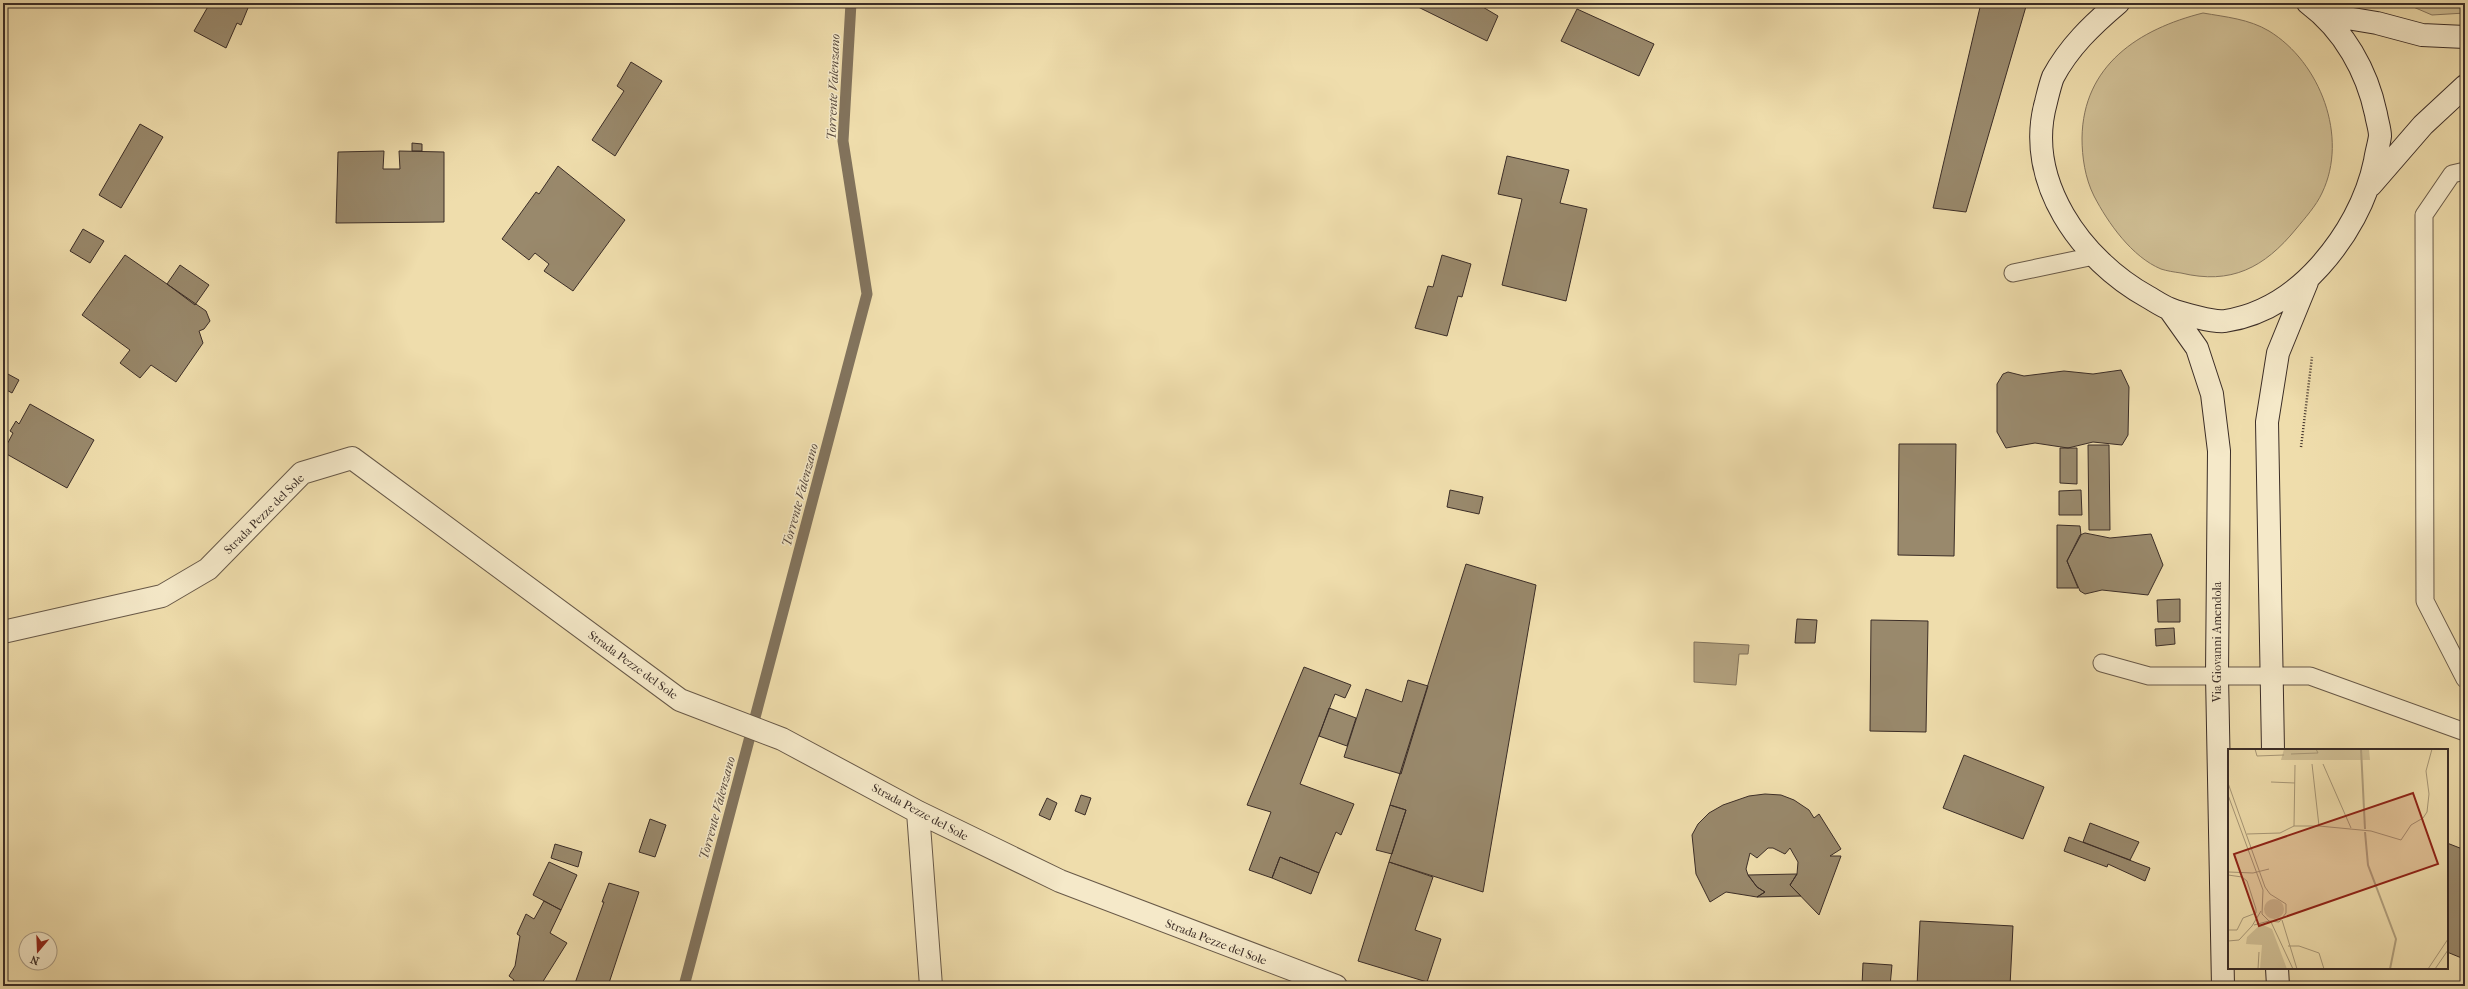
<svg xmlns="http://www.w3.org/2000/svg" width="2468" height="989" viewBox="0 0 2468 989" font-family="'IM FELL French Canon',serif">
	<rect width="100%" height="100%" fill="#efddac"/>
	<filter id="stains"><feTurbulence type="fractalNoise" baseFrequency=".005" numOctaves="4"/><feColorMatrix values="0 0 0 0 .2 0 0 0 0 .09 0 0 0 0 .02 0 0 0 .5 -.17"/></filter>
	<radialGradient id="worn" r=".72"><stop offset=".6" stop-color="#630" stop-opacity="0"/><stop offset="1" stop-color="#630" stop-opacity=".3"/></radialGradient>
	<!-- green -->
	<path fill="#d0bf95" stroke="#86765e" d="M 2404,3 L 2465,3 L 2465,13 L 2432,15 Z
		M 2203,13 C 2226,17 2249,19 2269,31 C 2320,62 2349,137 2322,193 C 2316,206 2305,218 2296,229 C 2264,268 2231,285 2181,273 C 2174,272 2167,271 2161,269 C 2132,257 2108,223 2094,196 C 2085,178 2082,157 2082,138 C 2083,65 2139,29 2203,13 Z"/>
	<!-- water -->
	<path fill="#b2a17f" stroke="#82735c" d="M 1694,642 L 1749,645 L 1748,654 L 1739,654 L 1736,685 L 1694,682 Z"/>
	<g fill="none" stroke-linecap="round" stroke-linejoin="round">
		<!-- stream -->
		<path stroke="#82735c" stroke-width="11" d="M 684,986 L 867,294 L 843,141 L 851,3"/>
	</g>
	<!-- building -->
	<path fill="#99896c" stroke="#3b2d27" d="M 210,3 L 250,3 L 241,25 L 237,23 L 226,48 L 194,31 Z
		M 1410,3 L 1476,3 L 1498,16 L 1487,41 Z
		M 1981,3 L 2027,3 L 1966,212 L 1933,208 Z
		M 1577,9 L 1654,44 L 1639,76 L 1561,41 Z
		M 631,62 L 662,81 L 615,156 L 592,140 L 624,91 L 617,86 Z
		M 140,124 L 163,137 L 121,208 L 99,195 Z
		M 412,143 L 422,144 L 422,151 L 412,151 Z
		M 384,151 L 383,169 L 400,169 L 399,151 L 444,152 L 444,222 L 336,223 L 338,152 Z
		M 1507,156 L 1569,170 L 1560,203 L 1587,209 L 1566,301 L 1502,285 L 1522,199 L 1498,194 Z
		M 558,166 L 625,220 L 573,291 L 544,271 L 549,264 L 535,253 L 529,260 L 502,239 L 536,192 L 539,194 Z
		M 83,229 L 104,241 L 90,263 L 70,251 Z
		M 125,255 L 206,311 L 210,321 L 204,329 L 199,331 L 203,343 L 176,382 L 151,365 L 140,378 L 120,363 L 130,350 L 82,315 Z
		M 1442,255 L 1471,264 L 1462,297 L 1458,296 L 1447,336 L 1415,328 L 1428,286 L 1433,287 Z
		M 180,265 L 209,285 L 195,305 L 167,284 Z
		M 2121,370 L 2129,387 L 2128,435 L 2122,445 L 2093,442 L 2068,448 L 2035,443 L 2006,448 L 1997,432 L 1997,384 L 2003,374 L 2008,372 L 2024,376 L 2064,371 L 2093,374 Z
		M 6,373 L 19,380 L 12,393 L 3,388 L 3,379 Z
		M 30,404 L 94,440 L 67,488 L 3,452 L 13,433 L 10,431 L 16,421 L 19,424 Z
		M 1899,444 L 1956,444 L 1954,556 L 1898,555 Z
		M 2088,445 L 2109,445 L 2110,530 L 2089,530 Z
		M 2060,448 L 2077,448 L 2077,484 L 2060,483 Z
		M 1450,490 L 1483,497 L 1479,514 L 1447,507 Z
		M 2081,490 L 2082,515 L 2059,515 L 2059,491 Z
		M 2057,525 L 2080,526 L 2081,535 L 2067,561 L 2078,588 L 2057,588 Z
		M 2085,533 L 2110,538 L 2151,534 L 2163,565 L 2148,595 L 2102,590 L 2085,594 L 2080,591 L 2067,561 L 2080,535 Z
		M 1466,564 L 1536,585 L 1483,892 L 1389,862 L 1406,810 L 1390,805 Z
		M 2180,599 L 2180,622 L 2158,622 L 2157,600 Z
		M 1797,619 L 1817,620 L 1815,643 L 1795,643 Z
		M 1871,620 L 1928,621 L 1926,732 L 1870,731 Z
		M 2174,628 L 2175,644 L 2156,646 L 2155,629 Z
		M 1304,667 L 1351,685 L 1345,698 L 1335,694 L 1300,784 L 1354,804 L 1341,835 L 1336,832 L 1319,873 L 1280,857 L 1272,878 L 1249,870 L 1271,812 L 1247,805 Z
		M 1408,680 L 1428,686 L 1401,774 L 1344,757 L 1366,689 L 1402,702 Z
		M 1329,708 L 1356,718 L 1347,746 L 1319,736 Z
		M 1964,755 L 2044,787 L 2023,839 L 1943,808 Z
		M 1765,794 L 1781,795 L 1794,800 L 1809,810 L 1814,818 L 1819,814 L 1841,849 L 1830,856 L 1841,856 L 1819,915 L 1790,885 L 1797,874 L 1798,862 L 1790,848 L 1785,854 L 1773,848 L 1768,848 L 1757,858 L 1750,853 L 1746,869 L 1748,875 L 1757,887 L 1765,892 L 1757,897 L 1726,892 L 1710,902 L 1696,874 L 1692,835 L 1698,824 L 1709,813 L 1723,805 L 1749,796 Z
		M 1081,795 L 1091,798 L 1085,815 L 1075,811 Z
		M 1047,798 L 1057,803 L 1050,820 L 1039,815 Z
		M 1390,805 L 1406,810 L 1392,854 L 1376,850 Z
		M 650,819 L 666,825 L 655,857 L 639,852 Z
		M 2090,823 L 2139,842 L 2130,860 L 2083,842 Z
		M 2069,837 L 2150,868 L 2145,881 L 2108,864 L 2107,867 L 2064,851 Z
		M 2447,843 L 2465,850 L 2465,921 L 2462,929 L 2465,930 L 2464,959 L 2447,952 Z
		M 555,844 L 582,852 L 578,867 L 551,858 Z
		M 1280,857 L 1319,873 L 1311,894 L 1272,878 Z
		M 549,862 L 577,875 L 561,910 L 533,895 Z
		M 1389,862 L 1433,877 L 1415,930 L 1441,939 L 1427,982 L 1358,961 Z
		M 1797,874 L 1790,885 L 1801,896 L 1757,897 L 1765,892 L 1757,887 L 1748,875 Z
		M 609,883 L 639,892 L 608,986 L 574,986 L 604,902 L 602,902 Z
		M 544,901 L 561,910 L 550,933 L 567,943 L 542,983 L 549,986 L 510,986 L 514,980 L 509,976 L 515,966 L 520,936 L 517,934 L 526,914 L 534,919 Z
		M 1920,921 L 2013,926 L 2010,986 L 1917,986 Z
		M 1863,963 L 1892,965 L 1890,986 L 1862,986 Z"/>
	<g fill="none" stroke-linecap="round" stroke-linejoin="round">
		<!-- lane casing -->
		<g stroke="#685948" stroke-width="19">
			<path id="lane" d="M 2465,171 L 2452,174 L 2424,215 L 2425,601 L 2465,679
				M 2013,273 L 2094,256
				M 2102,663 L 2149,676 L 2310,676 L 2465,732"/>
		</g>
		<!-- street casing -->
		<g stroke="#685948" stroke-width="24">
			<path id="street" d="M 3,632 L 162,596 L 208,569 L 302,473 L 352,458 L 680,700 L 782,739 L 918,812 L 1060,881 L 1336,986
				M 918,812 L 931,986"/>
		</g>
		<!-- secondary casing -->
		<g stroke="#3b2d27" stroke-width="24">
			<path id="secondary" d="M 2118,3 C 2092,25 2069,47 2053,77 C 2050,85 2048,94 2046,102 C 2024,181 2081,260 2148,297 C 2155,301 2162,306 2170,309 C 2180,313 2215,323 2225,321 C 2264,315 2294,295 2320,266 C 2346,237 2367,200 2375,161 C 2376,153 2379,144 2380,136 C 2380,129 2377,121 2376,114 C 2367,71 2344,30 2308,3
				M 2323,14 L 2377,23 L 2422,35 L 2465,37
				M 2371,185 L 2423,125 L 2465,86
				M 2170,310 L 2197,348 L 2212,394 L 2219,451 L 2217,675 L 2223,986
				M 2273,750 L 2267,422 L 2278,353 L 2307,282
				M 2277,968 L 2278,986"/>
		</g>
		<!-- path -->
		<path stroke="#3b2d27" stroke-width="2.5" stroke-dasharray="1 2" stroke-linecap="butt" d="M 2301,447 L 2312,357"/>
		<!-- lane -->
		<use href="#lane" stroke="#f5e9c9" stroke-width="17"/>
		<!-- street -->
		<use href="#street" stroke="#f5e9c9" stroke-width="22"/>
		<!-- secondary -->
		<use href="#secondary" stroke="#f5e9c9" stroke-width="22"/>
	</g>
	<g text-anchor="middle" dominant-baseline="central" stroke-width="3" stroke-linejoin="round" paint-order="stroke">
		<!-- street labels -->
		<g font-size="12" fill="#3b2d27" stroke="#f5e9c9">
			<text transform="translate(264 514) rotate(-45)">Strada Pezze del Sole</text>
			<text transform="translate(2217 642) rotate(-90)">Via Giovanni Amendola</text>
			<text transform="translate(633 665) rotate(36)">Strada Pezze del Sole</text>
			<text transform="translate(920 812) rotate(28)">Strada Pezze del Sole</text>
			<text transform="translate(1216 942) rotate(21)">Strada Pezze del Sole</text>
		</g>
		<!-- water labels -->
		<g font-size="13" font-style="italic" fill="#594a3d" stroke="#f5e9c9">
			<text transform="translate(833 87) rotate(-88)">Torrente Valenzano</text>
			<text transform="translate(800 495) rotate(-75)">Torrente Valenzano</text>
			<text transform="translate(717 808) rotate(-75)">Torrente Valenzano</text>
		</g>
	</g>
	<!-- overview -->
	<g transform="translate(2228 749)">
		<rect width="220" height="220" fill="#efddac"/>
		<path d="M 56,0 L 141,0 L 142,11 L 53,11 ZM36 160a10 10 0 1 1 20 0a10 10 0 1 1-20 0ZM 33,175 L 44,180 L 59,220 L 32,220 L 34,196 L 18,195 L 19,188 Z" fill="#d0bf95"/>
		<path fill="none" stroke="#b2a17f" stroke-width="2" d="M 133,0 L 137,80M 137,83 L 140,116 L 168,190 L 162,220"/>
		<path fill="none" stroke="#a79777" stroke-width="1" d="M 27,0 L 29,7 L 56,6M 63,5 L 90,4 L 88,0M 84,15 L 91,77M 95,15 L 123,79M 43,33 L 67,34M 0,34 L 37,138 L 42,145 L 58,155 L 58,164 L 51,173 L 41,172 L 34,165 L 35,141 L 0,46M 66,77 L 67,16M 19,85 L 52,84 L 66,77 L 91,77 L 143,82 L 173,91 L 183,76 L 195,69 L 199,63 L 201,45 L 198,22 L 204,0M 1,123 L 25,124 L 41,120M 0,126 L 14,128 L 19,132 L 28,160 L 28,164 L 15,169 L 9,181 L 0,181M 54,171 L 69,220M 43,173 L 65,220M 26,176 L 41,172M 24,177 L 33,162M 0,192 L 11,191 L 24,177M 60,197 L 71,197 L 91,204 L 96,220M 30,220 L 31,203M 200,220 L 220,190M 207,220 L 220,201"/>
		<path fill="#8f2418" fill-opacity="0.15" stroke="#8f2418" stroke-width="2" d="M 185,44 L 210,115 L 31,177 L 6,105 Z"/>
		<rect width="220" height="220" fill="none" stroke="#3b2d27" stroke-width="2"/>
	</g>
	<!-- margin -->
	<rect width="2468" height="989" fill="none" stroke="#efddac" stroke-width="16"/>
	<rect x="4" y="4" width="2460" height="981" fill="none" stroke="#3b2d27" stroke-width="2"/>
	<rect x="8" y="8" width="2452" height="973" fill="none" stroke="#3b2d27"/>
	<!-- north arrow -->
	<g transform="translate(38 951) rotate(199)"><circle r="19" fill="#f5e9c9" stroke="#ab9e88"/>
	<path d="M0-3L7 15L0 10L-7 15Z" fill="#8f2418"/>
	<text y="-6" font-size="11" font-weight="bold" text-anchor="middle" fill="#3b2d27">N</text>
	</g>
	<rect width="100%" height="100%" filter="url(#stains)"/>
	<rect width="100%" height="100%" fill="url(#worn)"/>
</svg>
